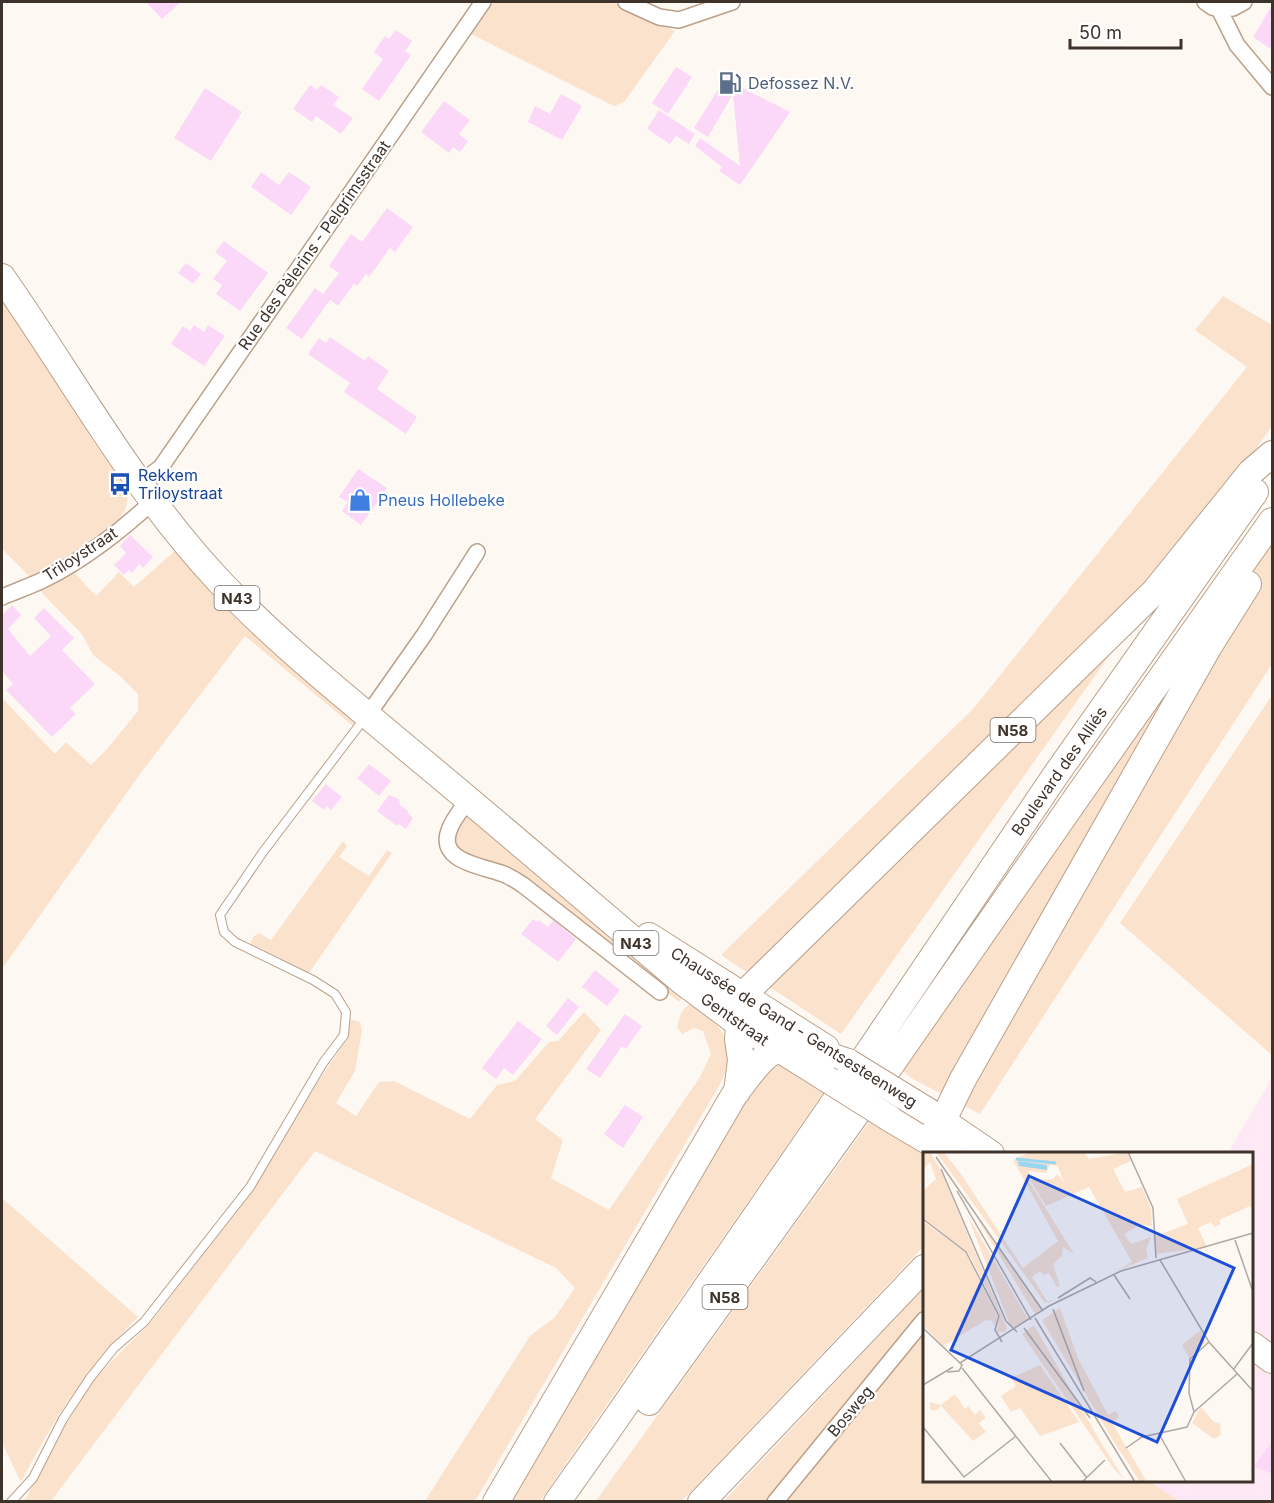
<svg xmlns="http://www.w3.org/2000/svg" width="1274" height="1503" viewBox="0 0 1274 1503" font-family="Inter,sans-serif">
	<rect width="100%" height="100%" fill="#fef8f3"/>
	<!-- industrial -->
	<path fill="#fee8f5" d="M 1272,1078 L 1272,1501 L 1177,1501 L 1147,1481 L 1252,1480 L 1252,1154 L 1228,1153 Z"/>
	<!-- green -->
	<path fill="#fbe2cd" d="M 494,2 L 612,2 L 675,31 L 624,102 L 614,106 L 469,33 Z
		M 1223,296 L 1272,325 L 1272,426 L 841,1034 L 721,955 L 974,708 L 1247,367 L 1195,330 Z
		M 2,299 L 36,345 L 90,436 L 127,490 C 128,498 128,506 123,513 C 106,538 57,562 30,577 L 2,549 Z
		M 1272,542 L 1272,664 L 980,1114 L 911,1078 L 894,1063 Z
		M 176,550 L 355,721 L 353,726 L 245,636 L 140,774 L 2,969 L 2,698 L 55,754 L 66,742 L 91,765 L 107,749 L 138,711 L 138,694 L 120,676 L 93,655 L 82,634 L 38,589 L 71,569 L 96,596 L 119,572 L 134,587 Z
		M 1272,695 L 1272,1055 L 1120,923 Z
		M 468,816 L 584,914 L 684,994 L 679,1002 L 548,898 L 456,851 L 452,833 L 462,817 Z
		M 343,841 L 347,846 L 339,857 L 369,876 L 387,850 L 392,853 L 309,973 L 250,944 L 253,937 L 259,933 L 271,940 Z
		M 692,1003 C 710,1017 730,1033 729,1058 C 728,1068 723,1078 719,1086 L 475,1501 L 425,1501 L 530,1336 L 555,1317 L 575,1288 L 556,1268 L 315,1151 L 51,1501 L 22,1502 L 26,1498 L 63,1429 L 95,1378 L 152,1321 L 249,1196 L 321,1077 L 348,1038 L 350,1019 L 360,1022 L 362,1030 L 355,1071 L 336,1103 L 356,1116 L 379,1082 L 394,1081 L 470,1119 L 497,1085 L 515,1081 L 549,1042 L 558,1041 L 584,1012 L 601,1030 L 535,1119 L 563,1140 L 551,1178 L 609,1210 L 700,1077 L 711,1054 L 703,1031 L 694,1028 L 682,1034 L 677,1027 C 680,1015 681,1009 692,1003 Z
		M 770,1062 L 785,1063 L 826,1089 L 540,1501 L 509,1502 L 746,1092 Z
		M 872,1118 L 924,1154 L 924,1246 L 682,1501 L 595,1502 Z
		M 2,1198 L 138,1317 C 87,1368 54,1418 21,1482 L 2,1443 Z
		M 924,1288 L 924,1312 L 767,1501 L 723,1502 Z
		M 924,1331 L 924,1480 L 1149,1481 L 1179,1501 L 784,1502 Z"/>
	<!-- building -->
	<path fill="#fbd8f7" d="M 146,2 L 181,2 L 162,19 Z
		M 1272,5 L 1272,50 L 1253,37 Z
		M 396,30 L 412,41 L 405,51 L 411,55 L 379,101 L 362,89 L 383,59 L 374,52 L 385,36 L 389,39 Z
		M 676,67 L 692,77 L 668,114 L 652,103 Z
		M 724,74 L 746,90 L 790,112 L 740,185 L 719,171 L 722,167 L 695,146 L 700,138 L 740,166 L 733,94 L 708,137 L 694,128 L 719,88 L 717,86 Z
		M 310,85 L 317,90 L 321,85 L 339,97 L 333,105 L 353,118 L 341,134 L 316,116 L 312,122 L 293,109 Z
		M 205,88 L 242,112 L 211,161 L 174,138 Z
		M 561,94 L 582,106 L 562,140 L 528,122 L 535,106 L 550,114 Z
		M 444,101 L 470,120 L 459,134 L 468,141 L 460,152 L 453,147 L 449,153 L 421,132 Z
		M 659,110 L 695,134 L 689,144 L 676,136 L 670,144 L 647,129 Z
		M 261,172 L 279,185 L 289,172 L 311,187 L 291,215 L 251,187 Z
		M 387,208 L 413,227 L 395,252 L 390,248 L 369,277 L 366,274 L 357,286 L 354,284 L 338,306 L 330,300 L 302,339 L 286,328 L 315,288 L 323,294 L 339,273 L 329,266 L 351,234 L 362,242 Z
		M 224,241 L 268,273 L 240,311 L 216,294 L 222,285 L 213,279 L 227,261 L 215,252 Z
		M 186,263 L 201,274 L 193,284 L 178,273 Z
		M 194,325 L 204,332 L 208,325 L 225,336 L 204,366 L 171,344 L 183,326 L 190,331 Z
		M 330,337 L 365,361 L 368,356 L 389,371 L 377,389 L 417,417 L 406,434 L 344,392 L 350,383 L 308,354 L 319,338 L 326,343 Z
		M 358,469 L 387,488 L 361,525 L 342,511 L 348,502 L 339,497 Z
		M 130,535 L 153,557 L 143,568 L 139,564 L 132,573 L 129,570 L 124,575 L 114,565 L 126,553 L 120,546 Z
		M 12,605 L 21,615 L 8,629 L 30,656 L 51,636 L 34,618 L 44,608 L 74,638 L 62,650 L 95,684 L 70,708 L 76,714 L 52,737 L 6,690 L 13,684 L 2,671 L 2,615 Z
		M 369,764 L 391,781 L 379,796 L 357,778 Z
		M 326,784 L 342,797 L 331,810 L 326,806 L 324,810 L 312,801 Z
		M 389,795 L 399,799 L 400,805 L 408,811 L 407,812 L 413,818 L 406,829 L 399,824 L 397,826 L 377,811 Z
		M 533,919 L 537,922 L 539,920 L 548,927 L 553,920 L 576,939 L 558,962 L 521,934 Z
		M 595,970 L 620,990 L 607,1006 L 582,987 Z
		M 568,998 L 579,1007 L 557,1035 L 546,1026 Z
		M 625,1014 L 642,1026 L 626,1049 L 622,1046 L 600,1078 L 586,1069 Z
		M 518,1021 L 542,1039 L 513,1075 L 504,1068 L 496,1079 L 482,1068 Z
		M 625,1105 L 643,1117 L 623,1148 L 604,1134 Z
		M 1272,1442 L 1272,1474 L 1254,1466 Z"/>
	<g fill="none" stroke-linecap="round" stroke-linejoin="round">
		<!-- service casing -->
		<g stroke="#bba089" stroke-width="10">
			<path id="service" d="M 11,1502 L 33,1478 L 63,1419 L 90,1378 L 114,1348 L 144,1322 L 250,1187 L 323,1063 L 344,1035 L 346,1012 L 335,994 L 313,980 L 235,942 L 224,932 L 220,915 L 263,852 L 364,719"/>
		</g>
		<!-- minor casing -->
		<g stroke="#bba089" stroke-width="18">
			<path id="minor" d="M 626,2 L 659,17 L 679,20 L 732,2
				M 1205,2 L 1212,7 L 1219,9 L 1237,45 L 1272,87
				M 1219,9 L 1233,8 L 1244,2
				M 139,484 L 161,467 L 483,2
				M 2,597 C 16,591 31,586 45,579 C 82,561 122,530 152,502
				M 367,716 L 424,635 L 477,552
				M 468,800 C 462,809 454,818 450,828 C 435,863 485,866 506,875 C 512,878 517,881 523,885 L 660,992
				M 775,1502 L 924,1320"/>
		</g>
		<!-- primary casing -->
		<g stroke="#bba089" stroke-width="28">
			<path id="primary" d="M 2,277 C 74,380 134,491 221,583 C 279,644 346,697 410,751 C 502,827 592,905 683,982 L 738,1023 L 827,1079
				M 649,936 L 826,1048
				M 737,1092 L 741,1060 L 738,1039 L 740,1012
				M 931,1113 L 991,1154
				M 889,1118 L 950,1154
				M 1252,1345 L 1272,1360
				M 649,1402 L 872,1092
				M 496,1502 L 736,1092 C 745,1081 753,1069 763,1059 C 787,1036 821,1054 848,1062
				M 557,1502 L 606,1433 L 851,1078
				M 701,1502 L 924,1268"/>
		</g>
		<!-- trunk casing -->
		<g stroke="#bba089" stroke-width="28">
			<path id="trunk" d="M 742,996 L 1155,591 L 1251,472 L 1272,454
				M 851,1078 L 1055,776 L 1255,492
				M 872,1092 L 1082,790 L 1272,521
				M 943,1120 L 963,1079 L 1209,646 L 1248,584"/>
		</g>
		<!-- service -->
		<use href="#service" stroke="#fff" stroke-width="8"/>
		<!-- minor -->
		<use href="#minor" stroke="#fff" stroke-width="15"/>
		<!-- primary -->
		<use href="#primary" stroke="#fff" stroke-width="26"/>
		<!-- trunk -->
		<use href="#trunk" stroke="#fff" stroke-width="26"/>
		<!-- primary-bridge casing -->
		<g stroke="#bba089" stroke-width="28" stroke-linecap="butt">
			<path id="primary-bridge" d="M 848,1062 L 931,1113
				M 827,1079 L 889,1118"/>
		</g>
		<!-- primary-bridge -->
		<use href="#primary-bridge" stroke="#fff" stroke-width="26"/>
	</g>
	<!-- icons -->
	<defs>
		<g id="fuel-bare" transform="scale(1.8)"><path d="M-5.5-6h7V0h2V4h1.3V-2.5L3-4.5l.8-.8L6-3V5H2.5V1h-1V6h-7ZM-4.2-4.7v3.2H.2V-4.7Z" fill="#5c6f8a" stroke="#fff" stroke-width="2.5" paint-order="stroke"/></g>
		<g id="bus-bare" transform="scale(1.8)"><path d="M-5-6H5V4H4V6H2V4H-2V6H-4V4H-5ZM-3.5-4V0h7V-4ZM-3.5 1.2v1.5H-2V1.2ZM2 1.2v1.5H3.5V1.2Z" fill="#1a4fb4" stroke="#fff" stroke-width="2.5" paint-order="stroke"/></g>
		<g id="shop-bare" transform="scale(1.8)"><path d="M-5-2.5h2.3a2.7 3.5 0 0 1 5.4 0H5L5.5 6h-11ZM-1.5-2.5h3a1.5 2.3 0 0 0-3 0Z" fill="#3f7fe0" stroke="#fff" stroke-width="2.5" paint-order="stroke"/></g>
	</defs>
	<g fill-rule="evenodd">
		<use href="#fuel-bare" x="730" y="83"/>
		<use href="#bus-bare" x="120" y="484"/>
		<use href="#shop-bare" x="360" y="500"/>
	</g>
	<g text-anchor="middle" dominant-baseline="central" stroke-width="4.5" stroke-linejoin="round" paint-order="stroke">
		<!-- shield labels -->
		<g fill="#fff" stroke="#78706a" stroke-width="1.5">
			<rect x="214.5" y="586" width="45" height="24" rx="4.5"/>
			<rect x="990.5" y="718" width="45" height="24" rx="4.5"/>
			<rect x="613.5" y="931" width="45" height="24" rx="4.5"/>
			<rect x="702.5" y="1285" width="45" height="24" rx="4.5"/>
		</g>
		<g font-size="15" font-weight="bold" fill="#3e332a">
			<text x="237" y="598">N43</text>
			<text x="1013" y="730">N58</text>
			<text x="636" y="943">N43</text>
			<text x="725" y="1297">N58</text>
		</g>
		<!-- service labels -->
		<g font-size="16" fill="#4e5e75" stroke="#fff" text-anchor="start">
			<text x="748" y="83">Defossez N.V.</text>
		</g>
		<!-- street labels -->
		<g font-size="16" fill="#3e332a" stroke="#fff">
			<text transform="translate(314 245) rotate(-55)">Rue des Pèlerins - Pelgrimsstraat</text>
			<text transform="translate(80 554) rotate(-33)">Triloystraat</text>
			<text transform="translate(1059 771) rotate(-55)">Boulevard des Alliés</text>
			<text transform="translate(735 1019) rotate(35)">Gentstraat</text>
			<text transform="translate(794 1027) rotate(32)">Chaussée de Gand - Gentsesteenweg</text>
			<text transform="translate(850 1411) rotate(-50)">Bosweg</text>
		</g>
		<!-- transit labels -->
		<g font-size="16" fill="#164399" stroke="#fff" text-anchor="start">
			<text x="138" y="475">Rekkem<tspan x="138" dy="18">Triloystraat</tspan></text>
		</g>
		<!-- shop labels -->
		<g font-size="16" fill="#366cbe" stroke="#fff" text-anchor="start">
			<text x="378" y="500">Pneus Hollebeke</text>
		</g>
	</g>
	<!-- overview -->
	<g transform="translate(923 1152)">
		<rect width="330" height="330" fill="#fef8f3"/>
		<path d="M 0,0 L 7,0 L 17,17 L 84,176 L 81,180 L 74,180 L 77,164 L 46,102 L 0,66 L 0,39 L 13,27 L 7,10 L 0,17 ZM 13,0 L 20,0 L 36,19 L 100,116 L 135,89 L 90,8 L 107,0 L 161,0 L 166,7 L 204,0 L 208,9 L 190,17 L 202,40 L 219,35 L 228,57 L 229,74 L 217,73 L 201,82 L 208,92 L 228,85 L 223,98 L 225,106 L 191,120 L 209,110 L 166,35 L 123,54 L 107,28 L 130,27 L 134,22 L 141,31 L 135,14 L 127,13 L 123,21 L 106,19 L 105,28 L 151,102 L 140,95 L 139,104 L 130,112 L 137,134 L 134,135 L 126,121 L 121,123 L 117,119 L 109,125 L 124,149 L 132,148 L 122,151 ZM 330,12 L 330,58 L 327,54 L 296,68 L 298,72 L 291,75 L 288,70 L 275,76 L 284,95 L 234,102 L 230,85 L 265,72 L 254,47 ZM 44,62 L 105,167 L 92,176 L 87,173 ZM 52,63 L 119,156 L 112,162 ZM 0,69 L 42,100 L 75,165 L 72,174 L 69,169 L 63,168 L 20,194 L 0,173 ZM 137,156 L 155,206 L 185,263 L 193,259 L 196,265 L 189,271 L 224,330 L 217,330 L 191,290 L 119,168 ZM 111,173 L 177,289 L 201,327 L 191,317 L 99,182 ZM 278,178 L 283,190 L 266,206 L 259,193 ZM 117,213 L 156,270 L 117,284 L 97,256 L 88,260 L 78,244 L 93,234 L 88,226 ZM 32,242 L 42,257 L 45,254 L 52,263 L 57,258 L 63,266 L 56,271 L 63,280 L 50,289 L 18,254 L 12,259 L 7,257 L 7,250 L 18,253 ZM 278,255 L 291,270 L 297,271 L 298,283 L 291,287 L 269,271 Z" fill="#fbe2cd"/>
		<path d="M 95,9 L 124,13 L 124,18 L 96,14 Z" fill="#9ad6f0"/>
		<path fill="none" stroke="#9ad6f0" stroke-width="3" d="M 93,7 L 133,11"/>
		<path fill="none" stroke="#b1a9a3" stroke-width="1.5" d="M 205,0 L 230,56 L 233,106M 13,5 L 120,159M 18,17 L 83,169 L 94,180M 34,39 L 108,168M 0,67 L 43,100 L 76,164 L 72,178 L 79,190M 312,88 L 329,137M 237,108 L 286,190 L 330,239M 191,123 L 207,147M 135,146 L 167,126 L 173,130M 130,157 L 161,239M 112,166 L 212,330M 0,176 L 39,213 L 36,219 L 24,220M 101,176 L 167,266M 37,211 L 126,154 L 198,119 L 330,81M 39,216 L 129,330M 310,218 L 330,191M 0,233 L 30,215M 271,260 L 266,241 L 267,207 L 286,190M 0,275 L 41,325 L 93,284M 236,282 L 263,330M 137,291 L 164,326M 203,296 L 219,285 L 264,275 L 271,260 L 314,222M 159,330 L 182,308"/>
		<path fill="#1d4ed8" fill-opacity="0.15" stroke="#1d4ed8" stroke-width="3" d="M 106,24 L 311,116 L 234,290 L 28,198 Z"/>
		<rect width="330" height="330" fill="none" stroke="#3e332a" stroke-width="3"/>
	</g>
	<!-- border -->
	<rect width="1274" height="1503" fill="none" stroke="#3e332a" stroke-width="6"/>
	<!-- scale -->
	<path d="M1070 39v9h111v-9" fill="none" stroke="#3e332a" stroke-width="3"/>
	<text x="1079" y="39" font-size="18" fill="#3e332a" stroke="#ffffff" stroke-width="4.5" paint-order="stroke">50 m</text>
</svg>
